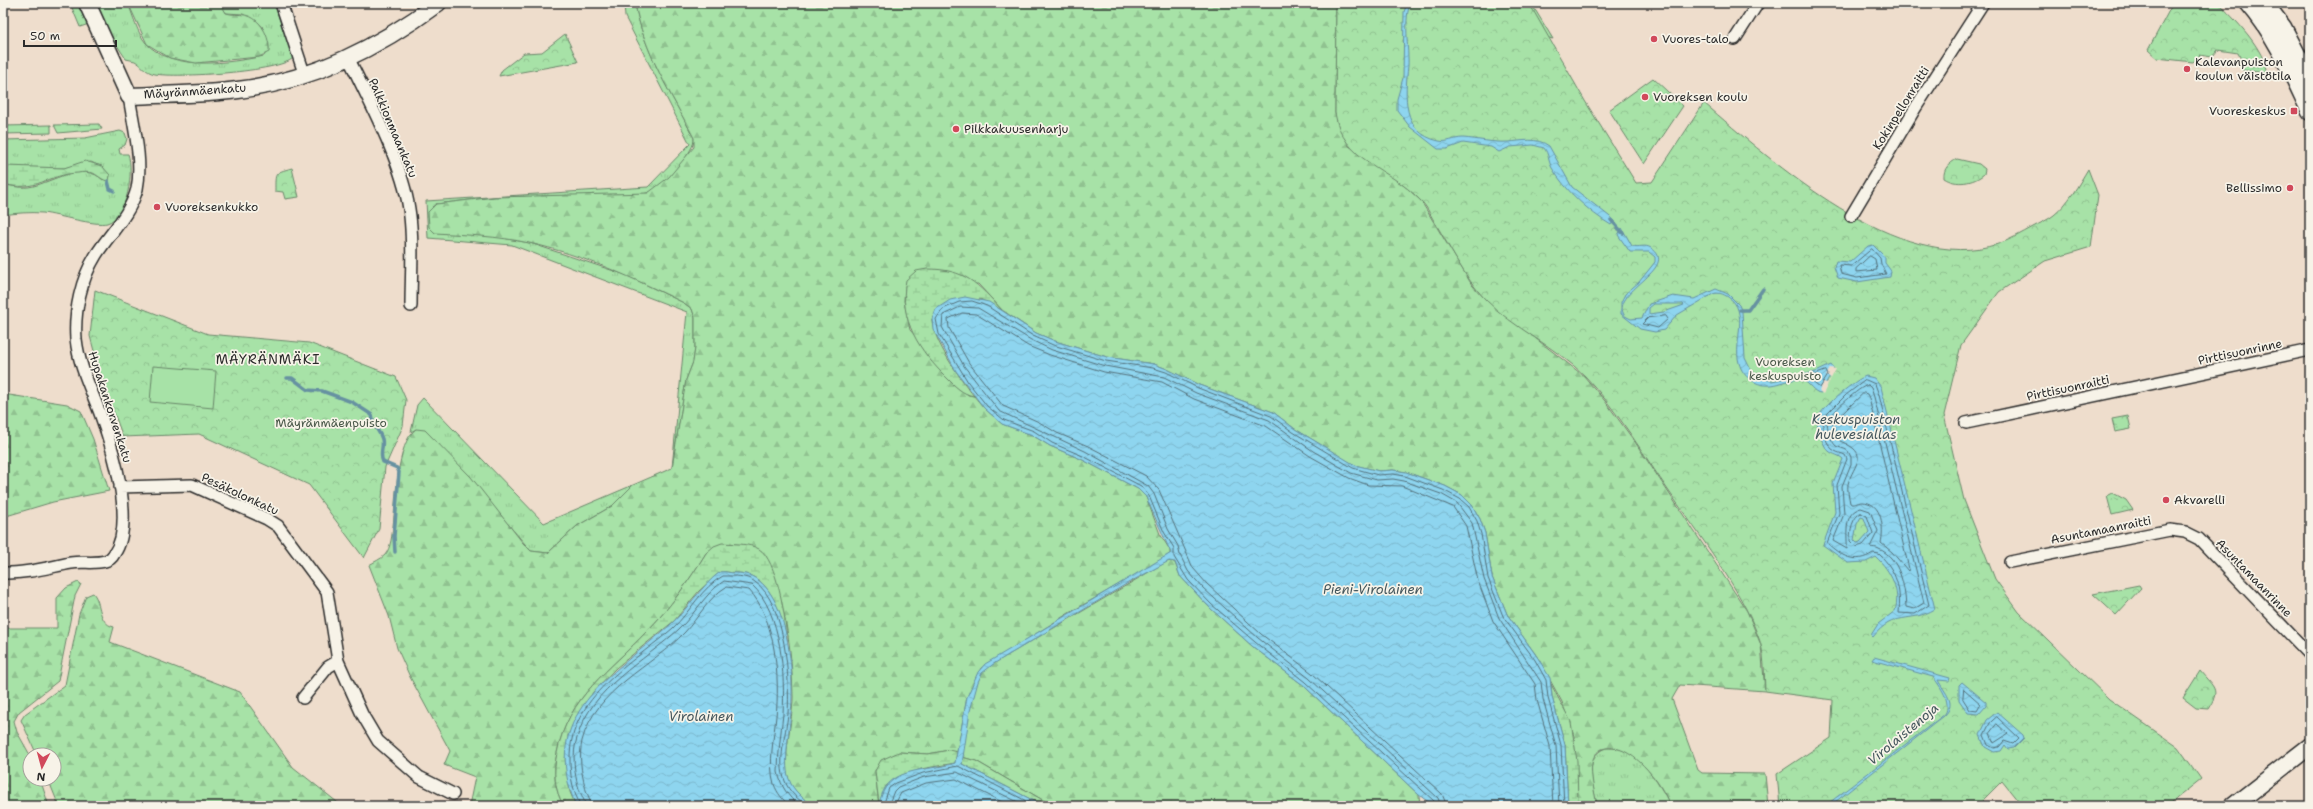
<svg xmlns="http://www.w3.org/2000/svg" width="2313" height="809" viewBox="0 0 2313 809" font-family="'Shantell Sans',sans-serif">
	<defs>
		<pattern id="grass-tufts" width="24" height="20" patternUnits="userSpaceOnUse"><rect width="24" height="20" fill="#a7e2a7"/><path d="M3 7l-1-3M5 7V3M7 7l1-3M15 17l-1-3M17 17v-4M19 17l1-3" fill="none" stroke="#90c290"/></pattern>
		<pattern id="forest-firs" width="22" height="20" patternUnits="userSpaceOnUse"><rect width="22" height="20" fill="#a7e2a7"/><path d="M5 1l3.5 6h-7zM16 11l3.5 6h-7z" fill="#90c290"/></pattern>
		<pattern id="wetland-marsh" width="20" height="14" patternUnits="userSpaceOnUse"><rect width="20" height="14" fill="#a7e2a7"/><path d="M1 5h8M5 5V1M11 12h8M15 12V8" fill="none" stroke="#90c290"/></pattern>
		<pattern id="park-crowns" width="20" height="18" patternUnits="userSpaceOnUse"><rect width="20" height="18" fill="#a7e2a7"/><path d="M2 6a3 3 0 1 1 6 0M12 15a3 3 0 1 1 6 0" fill="none" stroke="#90c290"/></pattern>
		<pattern id="water-waves" width="16" height="10" patternUnits="userSpaceOnUse"><rect width="16" height="10" fill="#8ed5ef"/><path d="M0 5q4-4 8 0t8 0" fill="none" stroke="#7bb7cd"/></pattern>
	</defs>
	<rect width="100%" height="100%" fill="#edc"/>
	<filter id="ink" filterUnits="userSpaceOnUse"><feTurbulence type="fractalNoise" baseFrequency=".025" numOctaves="2"/><feDisplacementMap in="SourceGraphic" scale="8" xChannelSelector="R" yChannelSelector="G"/><feConvolveMatrix kernelMatrix="1 2 1 2 8 2 1 2 1" color-interpolation-filters="sRGB"/></filter>
	<g filter="url(#ink)">
		<!-- grass -->
		<path fill="url(#grass-tufts)" stroke="#698669" d="M 70,3 L 78,3 L 89,24 L 80,27 Z
			M 95,3 L 128,3 C 133,15 137,33 146,43 C 173,72 229,63 264,56 L 269,48 L 262,26 L 243,14 L 226,13 L 220,3 L 274,3 L 293,58 C 280,72 176,78 155,74 C 145,72 142,65 135,61 C 132,60 129,60 126,59 L 109,33 Z
			M 624,3 L 635,3 C 643,51 672,95 694,138 C 696,150 667,181 656,189 C 649,193 643,194 635,195 L 495,197 L 436,204 L 432,207 L 507,239 L 530,243 L 626,275 L 684,303 L 692,309 L 695,318 L 695,348 L 693,362 L 686,380 L 672,468 L 687,312 L 512,245 L 428,238 L 426,201 L 648,187 L 690,144 L 625,17 Z
			M 1519,3 L 1531,3 L 1553,39 L 1541,36 Z
			M 99,124 L 102,129 L 58,133 L 54,125 Z
			M 51,125 L 51,133 L 3,134 L 3,126 Z
			M 120,131 L 125,133 L 127,139 L 125,145 L 119,149 L 120,154 L 128,154 C 134,171 128,217 107,223 C 95,226 58,215 43,213 C 30,212 16,213 3,215 L 3,184 C 14,187 26,189 37,185 C 57,179 84,162 103,180 L 104,168 L 91,162 L 64,168 L 3,167 L 3,140 L 85,138 Z
			M 423,398 L 544,523 L 633,485 L 612,506 L 577,526 L 548,553 L 531,551 L 494,508 L 416,429 L 411,432 L 417,405 Z
			M 1606,748 C 1615,748 1623,749 1631,753 C 1644,762 1665,791 1670,806 L 1597,806 C 1594,787 1582,756 1606,748 Z"/>
		<!-- forest -->
		<path fill="url(#forest-firs)" stroke="#698669" d="M 128,3 L 220,3 L 226,13 C 232,15 239,14 245,15 C 261,18 270,37 269,52 L 259,57 L 196,63 L 170,58 L 147,44 Z
			M 635,3 L 1336,3 L 1335,113 L 1349,146 L 1407,188 L 1421,201 L 1472,285 L 1486,300 L 1584,376 L 1605,401 L 1635,442 L 1747,611 L 1761,645 L 1765,691 L 1680,685 L 1672,699 L 1698,770 L 1702,773 L 1765,774 L 1768,806 L 1670,806 C 1663,784 1629,739 1602,749 C 1597,751 1593,757 1592,763 C 1590,776 1595,793 1597,806 L 1578,806 L 1574,736 L 1562,702 L 1538,658 L 1507,614 L 1492,577 L 1485,533 L 1480,519 L 1472,505 L 1462,495 L 1445,486 L 1406,472 L 1393,470 L 1379,471 L 1354,465 L 1295,429 L 1273,412 L 1199,385 L 1167,369 L 1154,364 L 1107,357 L 1055,341 L 1036,333 L 1002,310 L 978,284 L 905,287 L 904,301 L 910,330 L 968,395 L 974,396 L 984,408 L 1002,424 L 1032,435 L 1050,446 L 1081,459 L 1138,489 L 1146,497 L 1160,534 L 1170,550 L 1170,555 L 1069,613 L 981,668 L 967,697 L 957,752 L 944,751 L 928,754 L 899,752 L 875,770 L 879,806 L 813,806 C 804,799 793,791 788,779 C 782,761 793,719 793,697 C 792,649 785,600 765,555 L 706,553 C 689,581 670,608 647,631 C 610,671 568,696 557,753 C 553,771 554,790 564,806 L 469,806 L 475,777 L 444,765 L 450,751 L 410,677 L 397,648 L 389,616 L 369,565 C 374,562 381,559 385,555 C 391,548 392,534 393,526 C 396,502 396,443 416,429 L 425,430 L 471,477 L 523,543 L 531,551 L 548,553 L 577,526 L 612,506 L 633,485 L 672,468 L 686,380 L 693,362 L 695,348 L 695,318 L 692,309 L 684,303 C 636,279 581,254 529,243 C 498,236 466,235 435,233 L 429,227 L 428,212 L 436,204 L 495,197 L 648,193 L 669,177 L 694,147 L 694,138 C 672,95 643,51 635,3 Z
			M 3,394 L 67,404 L 81,411 L 93,439 L 109,491 L 53,502 L 3,517 Z
			M 1172,561 L 1175,563 L 1180,576 L 1209,607 L 1252,646 L 1303,685 L 1419,795 L 1420,806 L 1053,806 L 976,761 L 962,757 C 966,732 969,687 986,668 L 1166,562 Z
			M 78,582 L 81,584 L 75,596 L 58,681 L 19,712 L 14,721 L 17,732 L 30,755 L 30,779 L 40,779 L 49,806 L 3,806 L 3,628 L 57,628 L 57,598 L 66,588 Z
			M 93,593 C 102,603 97,623 114,627 L 110,642 L 240,692 L 293,767 L 342,806 L 59,806 L 48,779 L 54,779 L 54,755 L 37,755 L 21,720 L 25,714 L 65,685 L 79,614 L 86,596 Z"/>
		<!-- wetland -->
		<path fill="url(#wetland-marsh)" stroke="#698669" d="M 85,161 L 102,166 L 110,175 L 109,181 C 103,181 99,176 93,173 C 89,172 82,172 78,173 C 48,174 36,193 3,184 L 3,167 L 6,166 L 64,168 Z
			M 927,269 C 965,269 977,283 1002,310 L 980,299 L 932,319 C 933,341 960,378 974,396 C 962,394 955,386 947,378 C 920,352 898,319 906,280 L 916,271 Z
			M 722,543 C 733,544 749,543 759,549 C 777,559 786,620 787,640 C 780,612 770,572 735,573 C 730,573 725,571 720,572 L 699,591 L 674,621 L 616,668 L 593,692 L 568,735 L 567,744 L 567,773 L 570,792 L 576,806 L 564,806 C 554,790 553,771 557,753 C 568,696 610,671 647,631 C 670,608 689,581 706,553 L 714,546 Z
			M 1551,684 L 1571,722 L 1577,761 L 1578,806 L 1568,806 L 1565,745 L 1552,697 Z
			M 949,750 L 957,752 L 955,763 L 921,769 L 894,779 L 886,786 L 879,804 L 875,771 L 881,760 L 899,752 L 928,754 Z
			M 962,757 L 976,761 L 1053,806 L 1044,806 L 962,764 Z"/>
		<!-- park -->
		<path fill="url(#park-crowns)" stroke="#698669" d="M 1336,3 L 1529,3 L 1585,101 L 1636,183 L 1652,182 L 1704,103 C 1773,162 1898,276 1998,244 C 2010,240 2022,233 2033,227 C 2040,223 2048,220 2054,215 C 2068,204 2079,184 2088,169 L 2098,195 L 2091,247 L 2045,261 L 1999,292 L 1961,345 L 1944,415 L 1964,500 L 1995,579 L 2019,612 L 2109,699 L 2178,747 L 2201,779 L 2167,806 L 2022,806 L 2002,781 L 1977,806 L 1780,806 L 1777,774 L 1831,738 L 1833,700 L 1765,691 C 1764,673 1765,652 1758,636 C 1741,589 1699,535 1670,493 C 1643,454 1618,411 1585,376 C 1555,346 1514,329 1485,299 C 1464,277 1450,247 1434,221 C 1430,214 1426,205 1420,200 C 1389,167 1343,162 1335,113 Z
			M 2173,3 L 2218,3 C 2233,17 2267,51 2266,73 L 2242,70 L 2242,61 L 2238,53 L 2218,50 L 2212,57 L 2200,55 L 2193,62 L 2157,58 L 2148,50 Z
			M 565,34 L 578,62 L 499,76 L 502,70 L 524,53 L 542,52 Z
			M 1653,78 L 1683,106 L 1644,164 L 1609,110 Z
			M 1957,159 L 1979,164 L 1985,169 L 1984,174 C 1974,183 1956,186 1944,178 C 1943,168 1950,163 1957,159 Z
			M 292,168 L 299,197 L 285,199 L 283,192 L 275,191 C 275,172 274,173 292,168 Z
			M 95,290 L 208,334 L 309,343 L 396,377 L 406,400 L 403,426 L 385,467 L 379,529 L 364,558 L 309,485 L 199,434 L 123,437 L 102,381 L 90,336 Z
			M 2128,416 L 2131,429 L 2115,432 L 2112,419 Z
			M 2113,493 L 2126,500 L 2133,510 L 2112,515 L 2107,496 Z
			M 2139,585 L 2141,588 L 2116,615 L 2093,594 Z
			M 2200,671 C 2214,688 2221,689 2208,709 L 2196,708 L 2183,698 Z"/>
		<!-- pitch -->
		<path fill="#a7e2a7" stroke="#698669" d="M 153,366 L 216,371 L 213,408 L 150,402 Z"/>
		<!-- water -->
		<path fill="url(#water-waves)" stroke="#6691a1" fill-rule="evenodd" d="M 1407,3 L 1411,3 C 1403,16 1409,50 1408,66 C 1405,95 1401,133 1439,141 C 1447,143 1454,138 1463,138 C 1478,139 1493,143 1508,142 C 1522,141 1537,137 1549,146 L 1572,187 L 1614,220 L 1611,225 C 1589,212 1565,190 1552,168 C 1548,161 1549,154 1544,148 L 1533,145 L 1510,147 L 1499,152 L 1491,147 L 1463,143 L 1447,149 L 1438,149 L 1410,127 L 1397,110 L 1397,99 L 1403,78 L 1404,12 Z
			M 1622,228 L 1632,246 C 1639,248 1645,244 1651,248 C 1682,268 1607,293 1625,316 L 1631,319 L 1642,318 L 1649,304 L 1673,296 L 1694,299 L 1716,289 L 1728,294 L 1739,305 L 1742,312 L 1745,358 L 1754,376 L 1772,381 L 1816,372 L 1831,365 L 1834,369 L 1821,393 C 1813,393 1810,382 1801,380 C 1784,377 1771,393 1751,380 C 1745,376 1741,370 1739,363 C 1733,342 1750,311 1728,297 C 1723,294 1719,292 1713,294 L 1677,315 L 1664,330 L 1655,332 L 1640,329 L 1621,314 L 1621,302 L 1625,294 L 1639,282 L 1655,262 L 1655,257 L 1649,252 L 1630,252 L 1618,235 ZM 1654,304 L 1683,304 L 1684,305 L 1664,312 L 1649,314 L 1649,308 Z
			M 1873,245 L 1885,257 L 1885,263 L 1891,271 L 1890,277 L 1857,282 L 1838,278 L 1834,267 L 1836,261 L 1850,262 L 1868,246 Z
			M 965,297 L 989,302 L 1036,333 L 1055,341 L 1107,357 L 1154,364 L 1167,369 L 1199,385 L 1273,412 L 1295,429 L 1355,465 L 1379,471 L 1393,470 L 1406,472 L 1445,486 L 1462,495 L 1472,505 L 1480,519 L 1485,533 L 1492,577 L 1507,614 L 1538,658 L 1550,678 L 1552,697 L 1565,745 L 1568,806 L 1434,806 L 1419,795 L 1303,685 L 1252,646 L 1209,607 L 1180,576 L 1175,562 L 1169,561 L 1128,583 L 995,663 L 982,673 L 978,682 L 970,711 L 962,764 L 1044,806 L 879,806 C 884,765 927,772 955,763 L 967,697 L 978,672 L 985,664 L 1171,553 L 1146,497 L 1138,489 L 1081,459 L 1050,446 L 1032,435 L 1002,424 L 984,408 L 956,371 L 933,329 L 932,319 L 936,309 L 950,300 Z
			M 1866,376 L 1874,378 L 1881,387 L 1935,609 C 1910,624 1894,610 1873,637 L 1871,635 L 1878,624 L 1895,611 C 1901,591 1891,571 1876,557 L 1866,562 L 1848,563 L 1823,545 L 1835,512 L 1833,484 L 1843,459 C 1838,454 1831,455 1826,448 C 1821,440 1816,428 1818,418 C 1821,408 1856,379 1866,376 ZM 1861,517 L 1864,518 L 1869,532 L 1860,542 L 1857,543 L 1854,540 L 1857,524 Z
			M 720,572 C 725,571 730,573 735,573 C 785,571 793,661 792,698 C 792,719 782,761 789,779 C 793,791 804,799 813,806 L 576,806 C 537,715 612,676 670,625 C 688,609 700,587 720,572 Z
			M 1874,657 L 1950,678 L 1949,681 L 1938,680 C 1944,692 1958,703 1944,716 L 1830,806 L 1825,806 L 1945,714 C 1952,702 1940,686 1933,677 L 1872,660 Z
			M 1962,682 L 1986,702 L 1986,706 L 1979,714 L 1968,713 L 1959,700 L 1959,685 Z
			M 1997,712 L 2023,735 L 2024,738 L 2014,748 L 2008,749 L 2005,745 L 2001,751 L 1994,752 L 1985,747 L 1980,735 L 1987,720 Z"/>
		<!-- pier -->
		<path fill="#edc" d="M 1830,368 L 1836,369 L 1823,394 L 1819,391 L 1823,383 L 1827,384 L 1831,378 L 1826,376 Z"/>
		<g fill="none" stroke-linecap="round" stroke-linejoin="round">
			<!-- shore -->
			<path stroke="#536f79" stroke-width="1" d="M 1872,249 L 1880,258 L 1881,264 L 1886,274 L 1857,278 L 1841,274 L 1839,265 L 1851,266 Z
				M 1870,256 L 1875,259 L 1877,270 L 1856,272 L 1856,269 Z
				M 1666,316 L 1668,319 L 1658,328 L 1642,324 L 1648,318 Z
				M 1826,371 L 1828,375 L 1820,388 L 1810,380 L 1810,377 Z
				M 1866,380 L 1875,384 L 1879,395 L 1929,605 L 1915,614 L 1899,613 C 1901,589 1897,571 1879,554 L 1873,553 C 1855,565 1841,556 1827,543 L 1839,513 L 1837,485 L 1847,459 L 1845,455 C 1841,453 1838,453 1835,451 C 1826,447 1821,427 1823,418 L 1846,395 Z
				M 1868,385 L 1871,388 L 1874,397 L 1924,603 L 1914,609 L 1906,607 C 1905,587 1900,558 1879,549 C 1876,547 1873,548 1870,547 L 1878,531 L 1870,511 L 1861,508 C 1842,513 1848,537 1847,549 L 1833,541 L 1844,514 L 1842,486 L 1851,464 L 1851,457 L 1848,451 C 1844,448 1839,448 1836,446 C 1830,440 1827,428 1827,420 C 1834,412 1858,387 1868,385 Z
				M 1864,393 L 1867,394 L 1869,398 L 1909,569 L 1908,571 L 1892,552 L 1881,543 C 1884,529 1883,502 1862,502 C 1857,502 1854,506 1850,503 C 1849,497 1847,490 1848,484 C 1853,464 1872,454 1840,441 L 1833,423 Z
				M 1861,513 L 1867,516 L 1873,533 L 1863,545 L 1856,547 L 1850,541 C 1850,531 1852,517 1861,513 Z
				M 1964,689 L 1981,704 L 1977,711 L 1970,710 L 1963,699 Z
				M 1997,717 L 2019,738 L 2013,744 L 2004,741 L 1999,747 L 1994,748 L 1988,745 L 1984,735 L 1990,723 Z
				M 1997,724 L 2008,734 L 1994,743 L 1990,733 Z
				M 580,806 C 579,801 576,797 575,792 C 571,782 570,769 570,759 C 569,697 633,663 673,628 C 690,612 702,587 723,576 C 733,576 747,575 755,582 C 786,603 790,680 788,714 C 786,734 777,762 785,781 C 789,792 798,799 807,806
				M 585,806 C 585,800 581,795 579,789 C 574,774 572,753 577,738 C 591,687 644,662 679,629 C 695,614 706,592 724,581 L 752,585 C 782,612 785,676 783,714 C 781,733 778,753 778,772 C 781,787 788,796 799,806
				M 591,806 C 591,799 586,793 585,786 C 581,772 579,755 582,741 C 595,689 652,667 685,632 C 698,618 709,597 726,587 L 749,590 C 776,618 780,680 776,716 C 774,737 768,763 774,784 C 777,793 783,800 790,806
				M 883,806 L 889,788 L 896,783 L 923,773 L 958,766 L 1036,806
				M 888,806 L 894,791 L 898,787 L 924,777 L 957,772 L 1026,806
				M 894,806 L 901,793 L 926,783 L 956,779 L 1010,806
				M 1436,806 L 1434,801 L 1305,682 L 1255,642 L 1211,604 L 1188,580 L 1174,557 L 1174,548 L 1164,532 L 1149,496 L 1141,486 L 1083,456 L 1052,443 L 1034,431 L 1004,420 L 987,406 L 968,382 L 939,334 L 936,319 L 943,309 L 959,302 L 972,301 L 987,306 L 1033,336 L 1053,345 L 1106,361 L 1153,368 L 1166,372 L 1198,388 L 1271,416 L 1293,432 L 1353,468 L 1378,475 L 1393,474 L 1405,476 L 1443,490 L 1460,499 L 1469,507 L 1477,521 L 1481,534 L 1488,578 L 1503,616 L 1535,660 L 1546,680 L 1548,698 L 1561,745 L 1564,806
				M 1441,806 L 1438,798 L 1309,678 L 1258,638 L 1203,588 L 1188,571 L 1180,555 L 1178,546 L 1168,529 L 1154,494 L 1148,486 L 1085,451 L 999,411 L 964,366 L 942,327 L 943,315 L 960,307 L 978,308 L 1031,340 L 1052,350 L 1105,366 L 1164,377 L 1196,393 L 1269,420 L 1313,451 L 1351,473 L 1377,480 L 1393,479 L 1404,481 L 1441,494 L 1457,503 L 1472,523 L 1484,579 L 1499,618 L 1541,682 L 1543,699 L 1556,746 L 1559,806
				M 1447,806 L 1442,794 L 1312,673 L 1261,634 L 1207,584 L 1193,568 L 1159,490 L 1146,476 L 1088,446 L 1057,433 L 1039,422 L 1003,406 L 969,363 L 949,328 L 948,319 L 962,313 L 976,314 L 1028,346 L 1050,355 L 1104,372 L 1162,382 L 1194,399 L 1266,426 L 1310,456 L 1349,478 L 1368,485 L 1402,486 L 1453,507 L 1466,526 L 1478,581 L 1493,621 L 1535,684 L 1537,700 L 1550,746 L 1553,806"/>
			<!-- stream -->
			<path stroke="#6691a1" stroke-width="3.5" d="M 108,181 L 110,189 L 114,191
				M 1611,220 L 1623,233
				M 1740,310 L 1748,310 L 1763,289
				M 287,378 L 292,378 L 308,390 L 322,391 L 352,402 L 372,415 C 374,430 379,429 382,439 C 384,447 379,454 383,462 L 397,468 L 399,472 L 394,536 L 395,552"/>
			<!-- street casing -->
			<g stroke="#2b2b2b" stroke-width="14">
				<path id="street" d="M 281,3 L 305,76
					M 1735,39 L 1758,3
					M 348,57 C 369,101 402,162 409,209 C 414,240 411,275 411,306
					M 1851,216 L 1916,107 L 1983,3
					M 1966,423 L 2310,350
					M 120,487 L 192,485 L 267,519 L 278,526 L 327,592 L 338,661 L 362,714 L 378,741 L 419,777 L 453,794
					M 2010,562 L 2170,530 L 2185,532 L 2199,539 L 2310,655
					M 3,573 C 26,574 49,567 71,563 C 82,561 94,564 105,561 C 109,560 112,558 114,554 C 136,523 113,449 101,416 C 92,391 79,367 76,339 C 74,311 81,279 96,255 C 110,233 130,215 137,189 C 143,160 133,124 129,96
					M 303,698 L 328,667 L 338,661"/>
			</g>
			<!-- secondary casing -->
			<g stroke="#2b2b2b" stroke-width="19">
				<path id="secondary" d="M 87,3 L 129,96 C 165,94 202,95 238,90 C 312,81 379,47 438,3
					M 2248,3 C 2276,35 2292,74 2310,112
					M 2265,3 L 2283,27 L 2310,79
					M 2233,806 L 2310,746"/>
			</g>
			<!-- street -->
			<use href="#street" stroke="#f7f3e8" stroke-width="11"/>
			<!-- secondary -->
			<use href="#secondary" stroke="#f7f3e8" stroke-width="16"/>
		</g>
	</g>
	<!-- markers -->
	<g fill="#d1495b" stroke="#f7f3e8" stroke-width="1.5">
		<circle cx="1654" cy="39" r="4"/>
		<circle cx="2187" cy="69" r="4"/>
		<circle cx="1645" cy="97" r="4"/>
		<rect x="2290" y="107" width="8" height="8" rx="2"/>
		<circle cx="956" cy="129" r="4"/>
		<circle cx="2290" cy="188" r="4"/>
		<circle cx="157" cy="207" r="4"/>
		<circle cx="2166" cy="500" r="4"/>
	</g>
	<g text-anchor="middle" dominant-baseline="central" stroke-width="3.5" stroke-linejoin="round" paint-order="stroke">
		<!-- poi labels -->
		<g font-size="12" fill="#2b2b2b" stroke="#f7f3e8" text-anchor="start">
			<text x="1662" y="39">Vuores-talo</text>
			<text x="2195" y="62">Kalevanpuiston<tspan x="2195" dy="14">koulun väistötila</tspan></text>
			<text x="1653" y="97">Vuoreksen koulu</text>
			<text x="2286" y="111" text-anchor="end">Vuoreskeskus</text>
			<text x="964" y="129">Pilkkakuusenharju</text>
			<text x="2282" y="188" text-anchor="end">Bellissimo</text>
			<text x="165" y="207">Vuoreksenkukko</text>
			<text x="2174" y="500">Akvarelli</text>
		</g>
		<!-- street labels -->
		<g font-size="12" fill="#2b2b2b" stroke="#f7f3e8">
			<text transform="translate(195 91) rotate(-4)">Mäyränmäenkatu</text>
			<text transform="translate(1901 108) rotate(-58)">Kokinpellonraitti</text>
			<text transform="translate(393 128) rotate(67)">Palkkionmaankatu</text>
			<text transform="translate(2240 352) rotate(-12)">Pirttisuonrinne</text>
			<text transform="translate(2068 388) rotate(-12)">Pirttisuonraitti</text>
			<text transform="translate(110 407) rotate(72)">Hupakankorvenkatu</text>
			<text transform="translate(240 494) rotate(25)">Pesäkolonkatu</text>
			<text transform="translate(2101 530) rotate(-11)">Asuntamaanraitti</text>
			<text transform="translate(2254 578) rotate(46)">Asuntamaanrinne</text>
		</g>
		<!-- park labels -->
		<g font-size="12" fill="#4a594a" stroke="#f7f3e8">
			<text x="1785" y="362">Vuoreksen<tspan x="1785" dy="14">keskuspuisto</tspan></text>
			<text x="331" y="423">Mäyränmäenpuisto</text>
		</g>
		<!-- neighbourhood labels -->
		<g font-size="13" letter-spacing="1" fill="#2b2b2b" stroke="#f7f3e8">
			<text x="268" y="359">MÄYRÄNMÄKI</text>
		</g>
		<!-- water labels -->
		<g font-size="13" font-style="italic" fill="#44565c" stroke="#f7f3e8">
			<text x="1856" y="419">Keskuspuiston<tspan x="1856" dy="15">hulevesiallas</tspan></text>
			<text x="1373" y="589">Pieni-Virolainen</text>
			<text x="701" y="716">Virolainen</text>
			<text transform="translate(1903 734) rotate(-40)">Virolaistenoja</text>
		</g>
	</g>
	<!-- margin -->
	<rect width="2313" height="809" fill="none" stroke="#f7f3e8" stroke-width="16"/>
	<rect x="8" y="8" width="2297" height="793" fill="none" stroke="#2b2b2b" stroke-width="1.5" filter="url(#ink)"/>
	<!-- north arrow -->
	<g transform="translate(42 767) rotate(186)"><circle r="19" fill="#f7f3e8" stroke="#a5a39c"/>
	<path d="M0-3L7 15L0 10L-7 15Z" fill="#d1495b"/>
	<text y="-6" font-size="11" font-weight="bold" text-anchor="middle" fill="#2b2b2b">N</text>
	</g>
	<!-- scale -->
	<path d="M24 40v6h92v-6" fill="none" stroke="#2b2b2b" stroke-width="2"/>
	<text x="30" y="40" font-size="12" fill="#2b2b2b" stroke="#f7f3e8" stroke-width="3" paint-order="stroke">50 m</text>
</svg>
